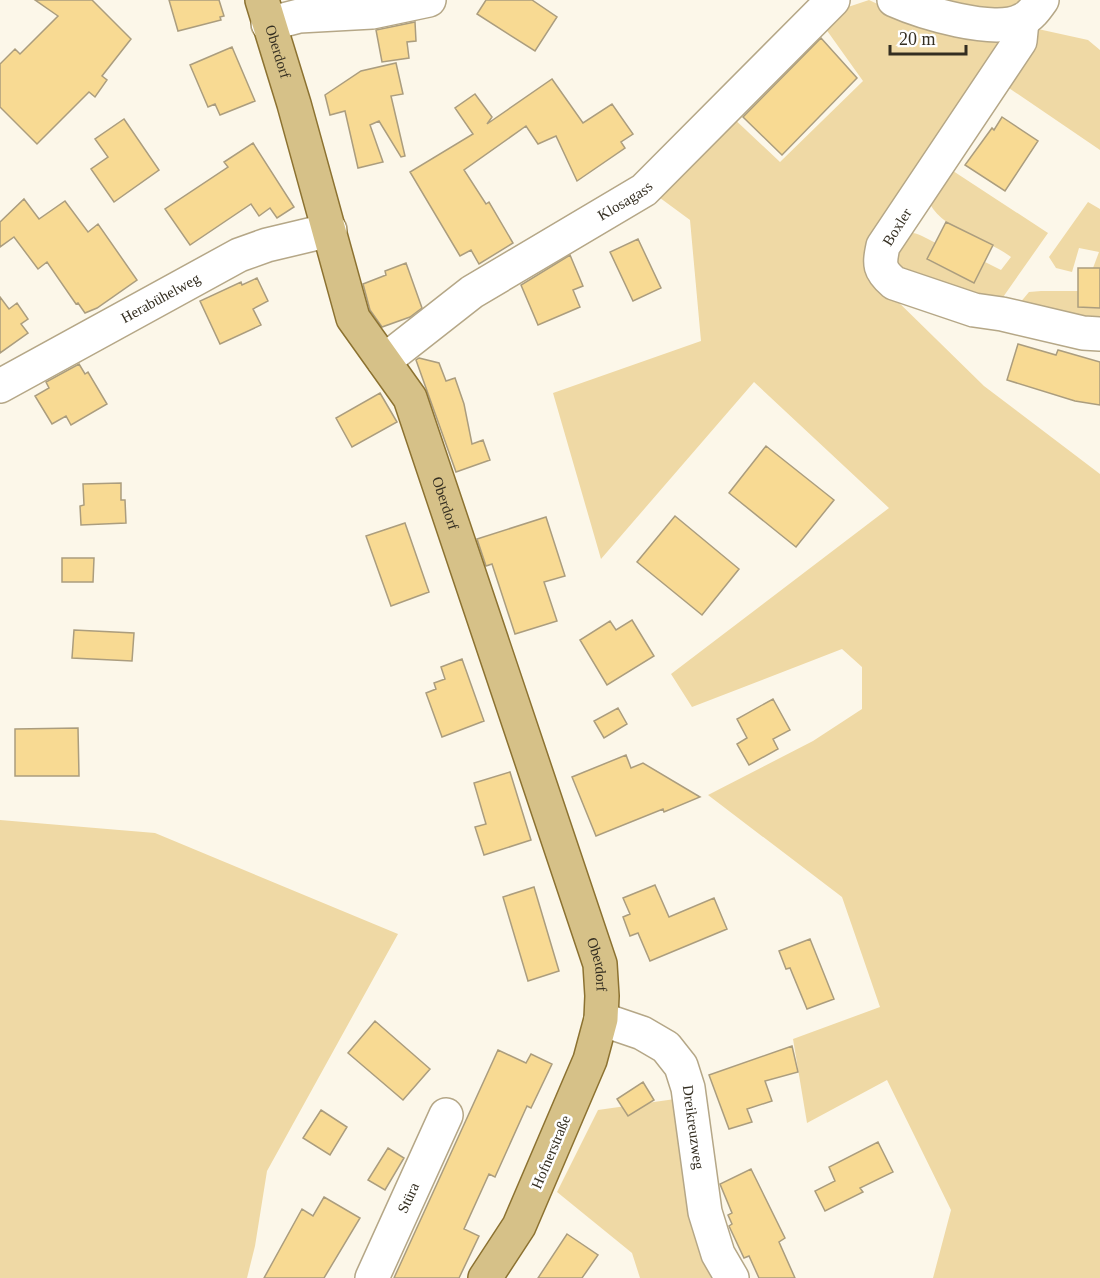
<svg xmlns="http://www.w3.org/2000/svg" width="1100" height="1278" viewBox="0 0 1100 1278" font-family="'Times New Roman',serif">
	<rect width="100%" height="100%" fill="#fcf7e9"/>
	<!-- green -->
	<path fill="#efd9a5" d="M 869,0 C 895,11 918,28 946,35 C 965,40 986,36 1006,35 L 867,255 L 887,291 L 984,386 L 1100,474 L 1100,1278 L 933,1278 L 951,1210 L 887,1080 L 807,1123 L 793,1039 L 880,1007 L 842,897 L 708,795 L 813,741 L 862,709 L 862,667 L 842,649 L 692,707 L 671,674 L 889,508 L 754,382 L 601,559 L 553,393 L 701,341 L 690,220 L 652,192 L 730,115 L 780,162 L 863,81 L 823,25 L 845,8 Z
		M 916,0 L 1028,0 L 998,15 Z
		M 1038,29 L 1088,40 L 1100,50 L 1100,150 L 1003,84 Z
		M 947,167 L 1048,233 L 1001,300 L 992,304 L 895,268 C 897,258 897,231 913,233 C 920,234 929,240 936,243 L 928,260 L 974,283 L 985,262 L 1001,270 L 1011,257 C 985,237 940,231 927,198 Z
		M 1088,202 L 1100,209 L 1100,268 L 1093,268 L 1099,252 L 1079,248 L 1072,272 L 1056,268 L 1049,257 Z
		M 1041,291 L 1078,291 L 1078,307 L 1100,308 L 1100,328 L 1019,304 L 1029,292 Z
		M 0,820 L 155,833 L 398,934 L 267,1171 L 255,1246 L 247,1278 L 0,1278 Z
		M 689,1097 L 716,1278 L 640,1278 L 632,1253 L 557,1192 L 598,1110 Z"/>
	<!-- building -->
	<path fill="#f8da93" stroke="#ab9d7e" stroke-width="1.5" d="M 35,0 L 92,0 L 131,39 L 102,76 L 107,80 L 95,97 L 89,92 L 37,144 L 0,107 L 0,64 L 15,49 L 20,54 L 58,16 Z
		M 169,0 L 219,0 L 224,16 L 220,17 L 221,20 L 178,31 Z
		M 486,0 L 532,0 L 557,17 L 535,51 L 477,14 Z
		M 415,22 L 416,41 L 407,42 L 409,58 L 382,62 L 376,30 Z
		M 821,38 L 857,78 L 782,155 L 743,117 Z
		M 232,47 L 255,101 L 220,115 L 215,104 L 208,107 L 190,65 Z
		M 396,63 L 403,94 L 391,96 L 405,156 L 401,157 L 379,121 L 370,125 L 383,162 L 358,168 L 345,111 L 330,115 L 325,95 L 361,71 Z
		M 552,79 L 583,123 L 612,104 L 633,134 L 621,142 L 625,148 L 577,181 L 556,136 L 538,144 L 526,126 L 464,170 L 486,204 L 489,202 L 513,243 L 479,264 L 471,250 L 460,256 L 410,172 L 473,134 L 455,108 L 475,94 L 492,117 L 487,124 Z
		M 1002,117 L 1038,141 L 1005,191 L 965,165 L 992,128 L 994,130 Z
		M 124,119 L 159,170 L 114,202 L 91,169 L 108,157 L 95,139 Z
		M 253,143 L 294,207 L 277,218 L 270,208 L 259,216 L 251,204 L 190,245 L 165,209 L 228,167 L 224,162 Z
		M 24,199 L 39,219 L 65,201 L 88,232 L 98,224 L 137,280 L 97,308 L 85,313 L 78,303 L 76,304 L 47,262 L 38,269 L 14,237 L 0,247 L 0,222 Z
		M 946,222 L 993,245 L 974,283 L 927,259 Z
		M 638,239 L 661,288 L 633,301 L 610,252 Z
		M 570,255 L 583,286 L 573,290 L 580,307 L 538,325 L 521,285 Z
		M 406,263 L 422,308 L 410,317 L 382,327 L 370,310 L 363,284 L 386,275 L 385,271 Z
		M 1078,268 L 1100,268 L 1100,308 L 1078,307 Z
		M 257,278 L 268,301 L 253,309 L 261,325 L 220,344 L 200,301 L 241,282 L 242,285 Z
		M 0,297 L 9,309 L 17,303 L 28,319 L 21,324 L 28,333 L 0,353 Z
		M 1018,344 L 1056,355 L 1058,350 L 1100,362 L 1100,405 L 1075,401 L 1007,380 Z
		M 419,358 L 439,363 L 446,381 L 455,378 L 464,404 L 472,444 L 483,440 L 490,460 L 456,472 L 416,360 Z
		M 79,364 L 85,374 L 88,372 L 107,404 L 71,425 L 66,416 L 52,424 L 35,396 L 49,388 L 46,382 Z
		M 380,393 L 397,422 L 352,447 L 336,418 Z
		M 766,446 L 834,500 L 796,547 L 729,493 Z
		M 121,483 L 121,500 L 125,500 L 126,523 L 81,525 L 80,506 L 84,505 L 83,484 Z
		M 675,516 L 739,569 L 702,615 L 637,562 Z
		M 546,517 L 565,576 L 544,582 L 557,621 L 515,634 L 492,564 L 486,566 L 477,539 Z
		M 405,523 L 429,592 L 391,606 L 366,536 Z
		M 62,558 L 94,558 L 93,582 L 62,582 Z
		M 632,620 L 654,656 L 607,685 L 580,640 L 610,621 L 616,630 Z
		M 74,630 L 134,633 L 132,661 L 72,658 Z
		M 462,659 L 484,721 L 442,737 L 426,693 L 436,689 L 434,683 L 445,679 L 441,667 Z
		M 773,699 L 790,730 L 773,739 L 778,749 L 749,765 L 737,744 L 747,738 L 737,719 Z
		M 618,708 L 627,724 L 604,738 L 594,721 Z
		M 78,728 L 79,776 L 15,776 L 15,729 Z
		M 626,755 L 631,768 L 643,763 L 700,797 L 664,812 L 663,809 L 596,836 L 572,777 Z
		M 510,772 L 531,840 L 484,855 L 475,827 L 486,824 L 474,783 Z
		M 655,885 L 669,917 L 714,898 L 727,929 L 650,961 L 638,933 L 630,936 L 623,917 L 630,914 L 623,898 Z
		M 534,887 L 559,971 L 528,981 L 503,897 Z
		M 810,939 L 834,999 L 807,1009 L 790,968 L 786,969 L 779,951 Z
		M 375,1021 L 430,1069 L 403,1100 L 348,1053 Z
		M 792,1046 L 798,1072 L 765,1081 L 772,1101 L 747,1109 L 752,1122 L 729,1129 L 709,1075 Z
		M 498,1050 L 526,1063 L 531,1054 L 552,1064 L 531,1108 L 527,1106 L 495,1177 L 489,1174 L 464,1229 L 479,1236 L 459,1278 L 394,1278 Z
		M 643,1082 L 654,1100 L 628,1116 L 617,1099 Z
		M 321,1110 L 347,1127 L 330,1155 L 303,1138 Z
		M 878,1142 L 893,1172 L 860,1188 L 863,1192 L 825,1211 L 815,1191 L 835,1181 L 829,1167 Z
		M 388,1148 L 404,1158 L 385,1190 L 368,1180 Z
		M 751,1169 L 785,1238 L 779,1242 L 795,1278 L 759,1278 L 749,1256 L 744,1258 L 729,1226 L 732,1224 L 728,1215 L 732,1213 L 720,1184 Z
		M 324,1197 L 360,1218 L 324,1278 L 264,1278 L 302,1209 L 313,1216 Z
		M 567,1234 L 598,1255 L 582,1278 L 538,1278 Z"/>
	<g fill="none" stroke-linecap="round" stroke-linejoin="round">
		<!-- minor casing -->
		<g stroke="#b5a787" stroke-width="36">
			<g id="minor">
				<path d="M 894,0 C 921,12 995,35 1022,20 C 1031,16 1037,7 1042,0"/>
				<path d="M 1022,21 L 1020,41 L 883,246 C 879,265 879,270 894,283 L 974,310 L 1002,314 L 1083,333 L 1100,334"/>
				<path d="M 268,24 L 299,16 L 372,12 L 429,0"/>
				<path id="s1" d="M 384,361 L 472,292 L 644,190 L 833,0"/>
				<path id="s2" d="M 0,386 L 239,255 L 267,245 L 330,230"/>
				<path id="s3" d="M 601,1019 L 642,1033 L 666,1047 L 681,1066 L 688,1088 L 705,1212 L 718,1254 L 732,1278"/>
				<path id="s4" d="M 372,1278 L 446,1115"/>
			</g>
		</g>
		<!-- major casing -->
		<g stroke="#8c7231" stroke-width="36">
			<g id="major">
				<path id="s5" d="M 262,0 L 294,104 L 353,318 L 410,398 L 600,964 L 602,996 L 601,1019 L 590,1060 L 519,1226 L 485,1278"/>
			</g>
		</g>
		<!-- minor -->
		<use href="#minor" stroke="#fff" stroke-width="33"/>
		<!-- major -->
		<use href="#major" stroke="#d6c188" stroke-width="33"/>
	</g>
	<g text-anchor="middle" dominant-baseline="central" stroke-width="5" stroke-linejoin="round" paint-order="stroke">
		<!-- street labels -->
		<g font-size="15" fill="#342e21" stroke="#fff">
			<text stroke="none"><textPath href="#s5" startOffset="54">Oberdorf</textPath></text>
			<text stroke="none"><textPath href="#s1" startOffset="290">Klosagass</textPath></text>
			<text transform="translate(897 227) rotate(-58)">Boxler</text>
			<text stroke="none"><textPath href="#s2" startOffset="183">Herabühelweg</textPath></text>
			<text stroke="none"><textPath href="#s5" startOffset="540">Oberdorf</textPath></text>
			<text stroke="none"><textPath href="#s5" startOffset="1026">Oberdorf</textPath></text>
			<text stroke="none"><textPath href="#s3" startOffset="158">Dreikreuzweg</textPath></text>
			<text transform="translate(551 1152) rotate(-67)">Hofnerstraße</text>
			<text stroke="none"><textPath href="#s4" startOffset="88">Stüra</textPath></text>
		</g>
	</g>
	<!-- scale -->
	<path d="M890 45v9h76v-9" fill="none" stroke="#342e21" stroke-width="3"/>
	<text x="899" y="45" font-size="18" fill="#342e21" stroke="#ffffff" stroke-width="4.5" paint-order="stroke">20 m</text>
</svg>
